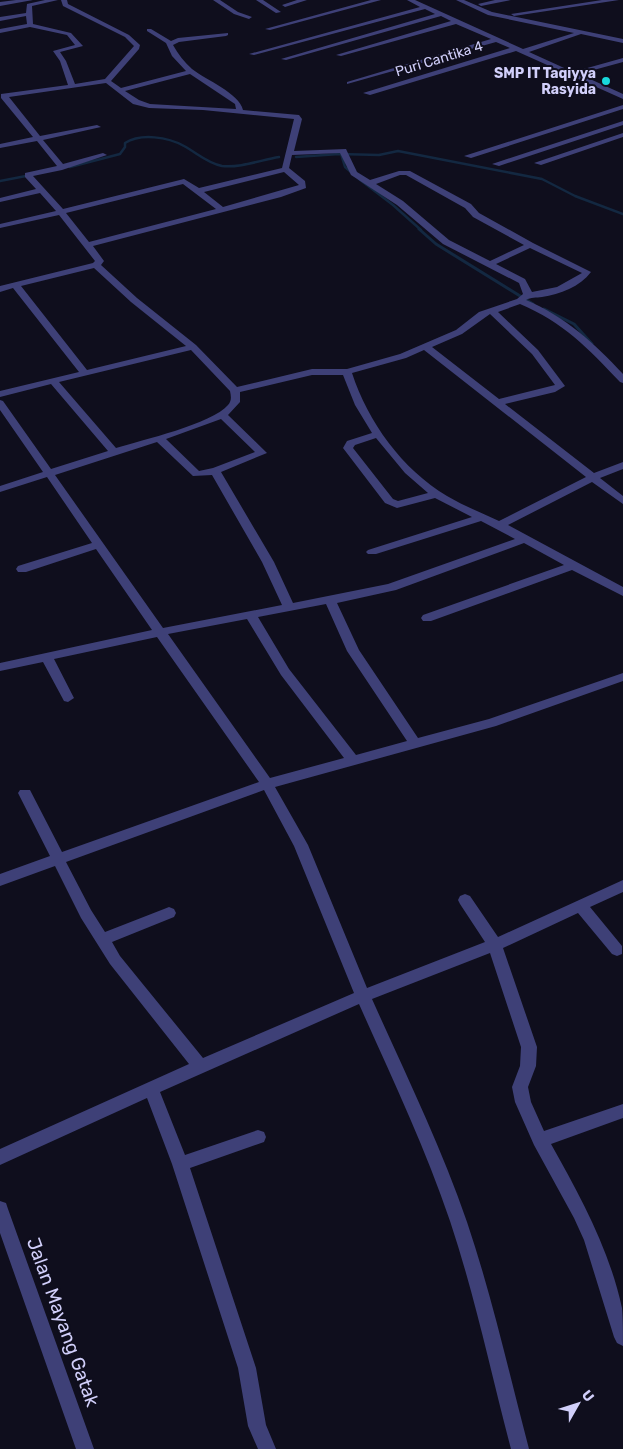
<svg xmlns="http://www.w3.org/2000/svg" width="623" height="1449" viewBox="0 0 623 1449" font-family="Rubik,sans-serif">
	<rect width="100%" height="100%" fill="#0f0e1d"/>
	<g fill="none" stroke-linecap="round" stroke-linejoin="round">
		<!-- stream-far1 -->
		<path stroke="#132841" stroke-width="2.5" d="M 341,154 L 345,167 L 351,172
			M 296,157 L 339,154 L 379,155 L 398,151 L 542,179 L 575,196 L 623,214
			M 70,167 L 120,154 L 125,147 L 125,143 C 141,133 168,137 184,146 C 197,153 207,163 222,166 C 240,168 261,160 279,157
			M 359,179 L 393,205 L 421,230
			M 0,181 L 31,175"/>
		<!-- stream -->
		<path stroke="#132841" stroke-width="3" d="M 419,229 L 436,244 L 533,304
			M 544,309 L 574,324 L 592,344"/>
		<!-- minor -->
		<path fill="#3e4077" fill-rule="evenodd" d="M 16,0 L 33,0 L 0,6 L 0,2 Z
			M 45,0 L 58,0 L 32,6 L 33,24 L 71,33 L 83,46 L 60,52 L 66,61 L 75,84 L 105,79 L 134,46 L 125,37 L 63,6 L 61,0 L 67,0 L 68,4 L 129,35 L 140,45 L 139,49 L 111,81 L 121,88 L 186,71 L 172,56 L 166,43 L 147,31 L 147,29 L 151,29 L 171,41 L 178,38 L 228,33 L 228,35 L 226,36 L 179,42 L 173,45 C 178,54 184,62 192,69 C 206,80 239,93 243,110 L 299,115 L 302,119 L 294,151 L 346,149 L 357,172 L 370,180 L 399,171 L 410,171 L 471,204 L 479,213 L 533,243 L 591,272 C 580,287 560,294 542,297 C 536,298 531,297 526,300 C 566,317 594,343 623,374 L 623,383 L 620,382 C 588,348 563,322 520,304 L 498,312 L 538,350 L 565,386 L 555,392 L 505,404 L 594,473 L 623,462 L 623,469 L 600,478 L 623,496 L 623,504 L 592,482 L 508,525 L 623,587 L 623,596 L 572,570 L 431,621 L 423,621 L 421,618 L 423,615 L 564,565 L 524,543 L 396,590 L 337,603 L 359,650 L 418,738 L 489,719 L 623,673 L 623,681 L 496,726 L 275,787 L 308,845 L 367,988 L 485,942 L 460,904 L 458,900 L 460,896 L 465,894 L 470,896 L 498,937 L 623,880 L 623,892 L 590,907 L 622,946 L 622,954 L 617,956 L 612,954 L 578,913 L 503,948 L 537,1047 L 536,1066 L 528,1087 L 531,1102 L 544,1131 L 623,1104 L 623,1118 L 551,1144 C 580,1196 609,1248 622,1308 C 623,1319 623,1334 623,1346 L 617,1343 L 614,1337 L 584,1240 L 574,1218 L 534,1145 L 515,1102 L 512,1087 L 520,1066 L 521,1047 L 490,953 L 372,999 C 405,1073 441,1146 467,1222 C 492,1296 509,1373 529,1449 L 511,1449 C 491,1373 475,1296 450,1221 C 425,1147 391,1076 359,1004 L 160,1092 L 185,1155 L 258,1130 L 264,1132 L 266,1137 L 264,1142 L 190,1168 L 256,1368 L 266,1425 L 276,1449 L 258,1449 L 248,1426 L 238,1368 L 172,1164 L 147,1098 L 0,1165 L 0,1149 L 189,1064 L 110,964 L 81,918 L 55,866 L 0,886 L 0,874 L 50,856 L 18,793 L 20,790 L 30,790 L 62,852 L 259,782 L 157,637 L 54,659 L 74,698 L 68,702 L 64,701 L 43,662 L 0,671 L 0,663 L 152,630 L 96,549 L 26,572 L 18,572 L 16,569 L 18,566 L 92,543 L 47,477 L 0,492 L 0,486 L 43,472 L 0,410 L 0,400 L 3,401 L 51,469 L 108,451 L 51,384 L 0,397 L 0,391 L 79,372 L 13,288 L 0,292 L 0,286 L 93,263 L 95,261 L 59,215 L 0,228 L 0,224 L 56,211 L 40,193 L 0,202 L 0,198 L 36,189 L 25,177 L 25,173 L 57,166 L 37,141 L 0,148 L 0,144 L 33,137 L 1,98 L 1,94 L 68,85 L 60,61 L 53,51 L 75,45 L 67,35 L 30,27 L 0,33 L 0,29 L 27,24 L 26,16 L 0,21 L 0,17 L 26,13 L 27,4 ZM 190,74 L 235,104 L 236,109 L 150,104 L 139,100 L 125,91 ZM 106,83 L 133,104 L 149,108 L 203,110 L 294,119 L 282,168 L 199,188 L 184,179 L 63,209 L 33,176 L 62,170 L 107,155 L 103,153 L 63,164 L 43,140 L 101,127 L 97,125 L 40,136 L 9,97 ZM 340,153 L 351,175 L 397,205 L 443,244 L 519,283 L 523,294 L 517,299 L 479,312 L 456,330 L 400,354 L 347,369 L 312,369 L 237,387 L 196,345 L 137,298 L 101,265 L 104,261 L 93,246 L 281,197 L 306,188 L 305,181 L 289,168 L 292,155 ZM 284,172 L 299,185 L 223,207 L 204,192 ZM 400,175 L 406,175 L 465,208 L 473,217 L 524,245 L 490,261 L 449,240 L 403,201 L 376,184 ZM 183,184 L 216,209 L 89,242 L 66,213 ZM 530,248 L 582,273 L 557,287 L 532,292 L 525,279 L 496,264 ZM 94,268 L 131,302 L 186,346 L 87,370 L 21,286 ZM 490,314 L 532,354 L 555,385 L 499,399 L 432,347 L 462,334 ZM 191,350 L 230,391 C 231,396 232,401 228,405 C 212,424 142,440 116,448 L 59,382 ZM 424,350 L 586,477 L 499,521 C 482,513 464,506 447,496 C 402,469 368,422 352,373 L 406,358 ZM 312,375 L 343,375 L 355,405 L 372,433 L 347,441 L 343,448 L 385,503 L 397,508 L 435,498 L 472,517 L 368,550 L 366,552 L 368,554 L 376,554 L 481,521 L 515,539 L 388,584 L 293,603 L 274,562 L 221,472 L 267,453 L 228,415 L 240,402 L 240,392 ZM 221,419 L 255,452 L 213,468 L 199,471 L 166,439 ZM 376,438 L 405,473 L 428,493 L 398,501 L 393,499 L 353,448 L 355,445 ZM 157,442 L 193,476 L 212,475 L 262,562 L 282,605 L 163,628 L 55,475 ZM 326,604 L 347,651 L 407,741 L 356,755 L 289,669 L 258,617 ZM 247,619 L 281,675 L 344,758 L 270,778 L 168,634 ZM 264,790 L 294,846 L 354,993 L 203,1058 L 120,956 L 112,942 L 174,917 L 176,913 L 174,909 L 169,907 L 164,909 L 105,932 L 91,910 L 66,862 Z
			M 213,0 L 220,0 L 238,12 L 252,17 L 249,19 L 234,14 Z
			M 256,0 L 263,0 L 281,12 L 276,13 Z
			M 297,0 L 307,0 L 285,7 L 282,5 Z
			M 371,0 L 381,0 L 270,30 L 265,29 Z
			M 407,0 L 415,0 L 523,49 L 574,33 L 488,15 L 456,0 L 464,0 L 492,12 L 623,39 L 623,43 L 581,34 L 529,52 L 573,72 L 623,58 L 623,62 L 579,74 L 623,94 L 623,99 L 516,51 L 370,95 L 363,93 L 510,48 L 496,42 L 347,84 L 347,82 L 491,39 L 456,24 L 341,56 L 336,55 L 451,21 L 441,16 L 286,60 L 281,59 L 435,14 L 425,9 L 254,55 L 249,54 L 420,7 Z
			M 495,0 L 511,0 L 481,6 L 478,4 Z
			M 602,0 L 619,0 L 514,16 L 511,14 Z
			M 623,105 L 623,109 L 471,158 L 464,156 Z
			M 623,121 L 623,125 L 499,166 L 492,164 Z
			M 623,133 L 623,137 L 541,165 L 534,163 Z"/>
		<!-- tertiary -->
		<path fill="#3e4077" fill-rule="evenodd" d="M 0,1201 L 6,1203 L 8,1209 L 94,1449 L 76,1449 L 0,1233 Z"/>
	</g>
	<!-- markers -->
	<circle fill="#18d8dd" stroke="#0f0e1d" stroke-width="2" cx="606" cy="81" r="5"/>
	<g text-anchor="middle" dominant-baseline="central" stroke-width="4" stroke-linejoin="round" paint-order="stroke">
		<!-- far-street labels -->
		<g font-size="14" fill="#d1cffa" stroke="#0f0e1d">
			<text transform="translate(439 59) rotate(-17)">Puri Cantika 4</text>
		</g>
		<!-- far-poi labels -->
		<g font-size="14" font-weight="bold" fill="#d1cffa" stroke="#0f0e1d" text-anchor="end">
			<text x="596" y="73">SMP IT Taqiyya<tspan x="596" dy="16">Rasyida</tspan></text>
		</g>
		<!-- near-street labels -->
		<g font-size="19" fill="#d1cffa" stroke="#0f0e1d">
			<text transform="translate(63 1322) rotate(70)">Jalan Mayang Gatak</text>
		</g>
	</g>
	<!-- north arrow -->
	<g transform="translate(578 1404) rotate(51)" stroke="#0f0e1d" stroke-width="4" paint-order="stroke">
	<path d="M0-4L9 19L0 12L-9 19Z" fill="#d1cffa"/>
	<text y="-8" font-size="14" font-weight="bold" text-anchor="middle" fill="#d1cffa">U</text>
	</g>
</svg>
